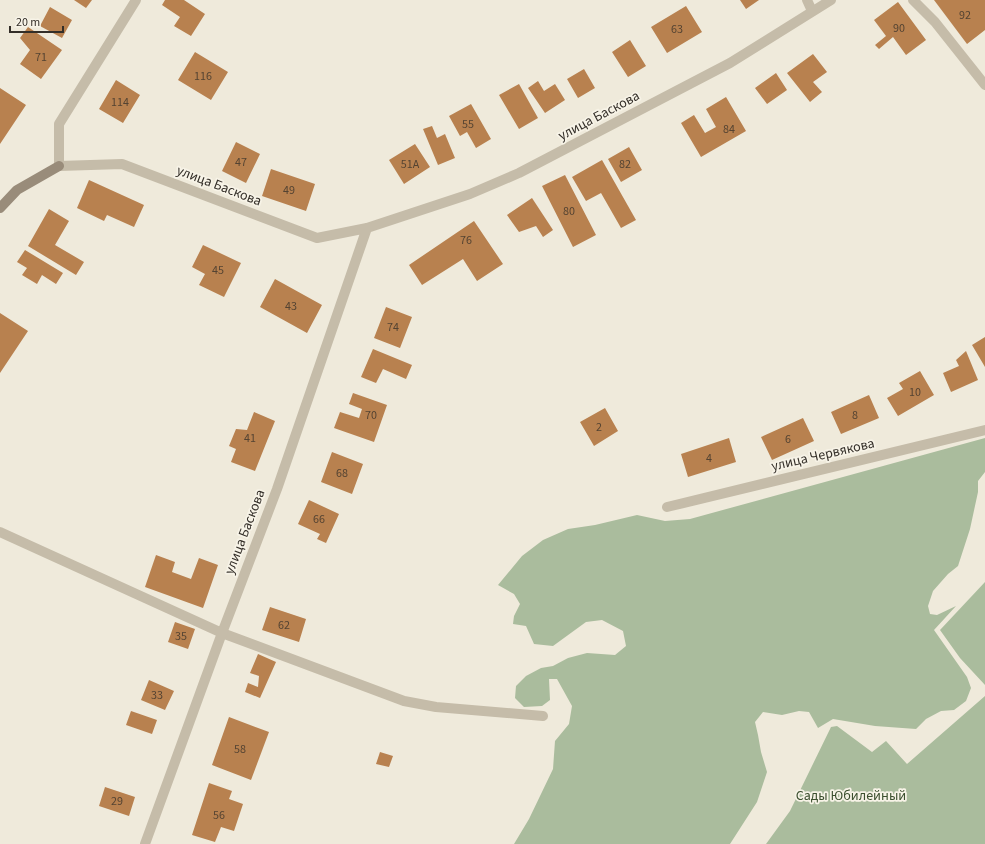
<svg xmlns="http://www.w3.org/2000/svg" width="985" height="844" viewBox="0 0 985 844" font-family="'Source Sans 3',sans-serif">
	<rect width="100%" height="100%" fill="#efeadb"/>
	<!-- green -->
	<path fill="#aabc9d" d="M 985,438 L 985,472 L 978,481 L 978,492 L 970,529 L 958,566 L 948,574 L 933,591 L 928,606 L 930,614 L 937,615 L 956,606 L 934,630 L 967,677 L 971,688 L 966,701 L 954,710 L 941,711 L 926,719 L 916,729 L 875,726 L 833,719 L 818,728 L 809,712 L 799,711 L 782,715 L 763,712 L 755,722 L 758,735 L 761,752 L 767,772 L 757,802 L 730,844 L 514,844 L 529,819 L 553,769 L 555,741 L 569,724 L 572,706 L 557,679 L 549,679 L 550,700 L 542,706 L 524,707 L 515,698 L 516,686 L 526,676 L 541,668 L 553,666 L 568,658 L 587,653 L 615,655 L 626,646 L 623,631 L 602,620 L 586,622 L 553,646 L 534,644 L 526,626 L 513,624 L 514,616 L 520,604 L 514,594 L 498,585 L 522,556 L 543,540 L 568,529 L 595,525 L 637,515 L 665,521 L 690,519 Z
		M 985,582 L 985,685 L 960,658 L 940,630 Z
		M 985,696 L 985,844 L 766,844 L 790,811 L 831,727 L 837,726 L 872,752 L 886,741 L 907,764 Z"/>
	<!-- building -->
	<path fill="#b8814f" d="M 74,0 L 92,0 L 86,8 Z
		M 165,0 L 184,0 L 205,14 L 191,36 L 174,26 L 180,17 L 162,5 Z
		M 740,0 L 759,0 L 746,9 Z
		M 934,0 L 985,0 L 985,30 L 967,44 Z
		M 898,2 L 926,40 L 906,55 L 893,37 L 879,49 L 875,45 L 886,36 L 874,20 Z
		M 686,6 L 702,32 L 667,53 L 651,27 Z
		M 50,7 L 72,20 L 62,38 L 40,26 Z
		M 28,27 L 62,50 L 41,79 L 20,64 L 30,50 L 20,38 Z
		M 630,40 L 646,66 L 628,77 L 612,52 Z
		M 195,52 L 228,72 L 211,100 L 178,80 Z
		M 813,54 L 827,72 L 813,82 L 822,92 L 810,102 L 787,73 Z
		M 584,69 L 595,88 L 578,98 L 567,79 Z
		M 776,73 L 787,90 L 767,104 L 755,88 Z
		M 116,80 L 140,95 L 123,123 L 99,109 Z
		M 538,81 L 544,91 L 555,84 L 565,100 L 545,113 L 528,88 Z
		M 519,84 L 538,118 L 519,129 L 499,95 Z
		M 0,88 L 26,105 L 0,144 Z
		M 726,97 L 746,131 L 701,157 L 681,123 L 694,115 L 705,133 L 716,127 L 706,109 Z
		M 471,104 L 491,139 L 476,148 L 467,132 L 460,136 L 449,116 Z
		M 432,126 L 437,138 L 445,134 L 455,158 L 438,165 L 423,129 Z
		M 236,142 L 260,154 L 246,183 L 222,171 Z
		M 415,144 L 430,167 L 404,184 L 389,160 Z
		M 629,147 L 642,170 L 621,182 L 608,159 Z
		M 602,160 L 636,220 L 621,228 L 601,193 L 586,201 L 572,177 Z
		M 271,169 L 315,184 L 306,211 L 262,196 Z
		M 565,175 L 596,235 L 573,247 L 542,186 Z
		M 89,180 L 144,205 L 134,227 L 107,215 L 104,221 L 77,208 Z
		M 532,198 L 553,230 L 543,237 L 536,226 L 519,232 L 507,215 Z
		M 49,209 L 69,221 L 55,245 L 84,262 L 76,275 L 28,246 Z
		M 474,221 L 503,264 L 477,281 L 463,259 L 422,285 L 409,265 Z
		M 203,245 L 241,263 L 224,297 L 199,285 L 205,274 L 192,267 Z
		M 25,250 L 63,273 L 56,284 L 42,275 L 37,284 L 22,275 L 27,268 L 17,262 Z
		M 275,279 L 322,305 L 307,333 L 260,307 Z
		M 386,307 L 412,317 L 400,348 L 374,338 Z
		M 0,313 L 28,331 L 0,373 Z
		M 985,337 L 985,367 L 972,345 Z
		M 373,349 L 412,365 L 406,379 L 383,369 L 376,383 L 361,377 Z
		M 966,351 L 978,380 L 951,392 L 943,373 L 959,366 L 956,360 Z
		M 920,371 L 934,395 L 898,416 L 887,398 L 903,389 L 899,383 Z
		M 353,393 L 387,405 L 374,442 L 334,428 L 340,412 L 359,418 L 362,409 L 349,404 Z
		M 869,395 L 879,418 L 841,434 L 831,412 Z
		M 605,408 L 618,431 L 594,446 L 580,422 Z
		M 254,412 L 275,421 L 255,471 L 231,462 L 236,449 L 229,446 L 236,429 L 247,430 Z
		M 803,418 L 814,441 L 772,460 L 761,437 Z
		M 729,438 L 736,462 L 688,477 L 681,454 Z
		M 332,452 L 363,464 L 352,494 L 321,482 Z
		M 309,500 L 339,514 L 326,543 L 317,539 L 320,534 L 298,524 Z
		M 156,555 L 175,562 L 172,572 L 191,579 L 199,558 L 218,565 L 203,608 L 145,587 Z
		M 270,607 L 306,619 L 299,642 L 262,630 Z
		M 175,622 L 195,629 L 188,649 L 168,642 Z
		M 258,654 L 276,662 L 260,698 L 245,692 L 248,683 L 258,687 L 259,676 L 250,673 Z
		M 149,680 L 174,691 L 165,710 L 141,700 Z
		M 131,711 L 157,720 L 152,734 L 126,725 Z
		M 229,717 L 269,732 L 251,780 L 212,765 Z
		M 380,752 L 393,756 L 389,767 L 376,764 Z
		M 209,783 L 232,791 L 229,799 L 243,804 L 234,831 L 221,827 L 215,842 L 192,835 Z
		M 105,787 L 135,797 L 129,816 L 99,806 Z"/>
	<g fill="none" stroke-linecap="round" stroke-linejoin="round">
		<!-- lane -->
		<path stroke="#c5bca9" stroke-width="10" d="M 222,633 L 404,701 L 436,707 L 543,716"/>
		<!-- street -->
		<path stroke="#c5bca9" stroke-width="10" d="M 136,0 L 59,124 L 59,166 L 122,164 L 317,238 L 367,228 L 470,194 L 519,173 L 730,63 L 831,0
			M 807,0 L 812,11
			M 913,0 L 935,22 L 985,85
			M 667,507 L 985,430
			M 0,532 L 222,633
			M 145,844 L 222,633 L 277,489 L 367,228"/>
		<!-- secondary -->
		<path stroke="#998c7a" stroke-width="10" d="M 0,208 L 17,190 L 59,166"/>
	</g>
	<g text-anchor="middle" dominant-baseline="central" stroke-width="3.5" stroke-linejoin="round" paint-order="stroke">
		<!-- number labels -->
		<g font-size="12" fill="#544332">
			<text x="965" y="15">92</text>
			<text x="899" y="28">90</text>
			<text x="677" y="29">63</text>
			<text x="41" y="57">71</text>
			<text x="203" y="76">116</text>
			<text x="120" y="102">114</text>
			<text x="468" y="124">55</text>
			<text x="729" y="129">84</text>
			<text x="241" y="162">47</text>
			<text x="410" y="164">51А</text>
			<text x="625" y="164">82</text>
			<text x="289" y="190">49</text>
			<text x="569" y="211">80</text>
			<text x="466" y="240">76</text>
			<text x="218" y="270">45</text>
			<text x="291" y="306">43</text>
			<text x="393" y="327">74</text>
			<text x="915" y="392">10</text>
			<text x="371" y="415">70</text>
			<text x="855" y="415">8</text>
			<text x="599" y="427">2</text>
			<text x="250" y="438">41</text>
			<text x="788" y="439">6</text>
			<text x="709" y="458">4</text>
			<text x="342" y="473">68</text>
			<text x="319" y="519">66</text>
			<text x="284" y="625">62</text>
			<text x="181" y="636">35</text>
			<text x="157" y="695">33</text>
			<text x="240" y="749">58</text>
			<text x="117" y="801">29</text>
			<text x="219" y="815">56</text>
		</g>
		<!-- street labels -->
		<g font-size="14" fill="#332e28" stroke="#f7f3e7">
			<text transform="translate(599 116) rotate(-28)">улица Баскова</text>
			<text transform="translate(219 186) rotate(21)">улица Баскова</text>
			<text transform="translate(823 455) rotate(-13)">улица Червякова</text>
			<text transform="translate(245 532) rotate(-69)">улица Баскова</text>
		</g>
		<!-- park labels -->
		<g font-size="14" fill="#3b4f2e" stroke="#f7f3e7">
			<text x="851" y="796">Сады Юбилейный</text>
		</g>
	</g>
	<!-- scale -->
	<path d="M10 26v6h53v-6" fill="none" stroke="#332e28" stroke-width="2"/>
	<text x="16" y="26" font-size="12" fill="#332e28" stroke="#f7f3e7" stroke-width="3" paint-order="stroke">20 m</text>
</svg>
